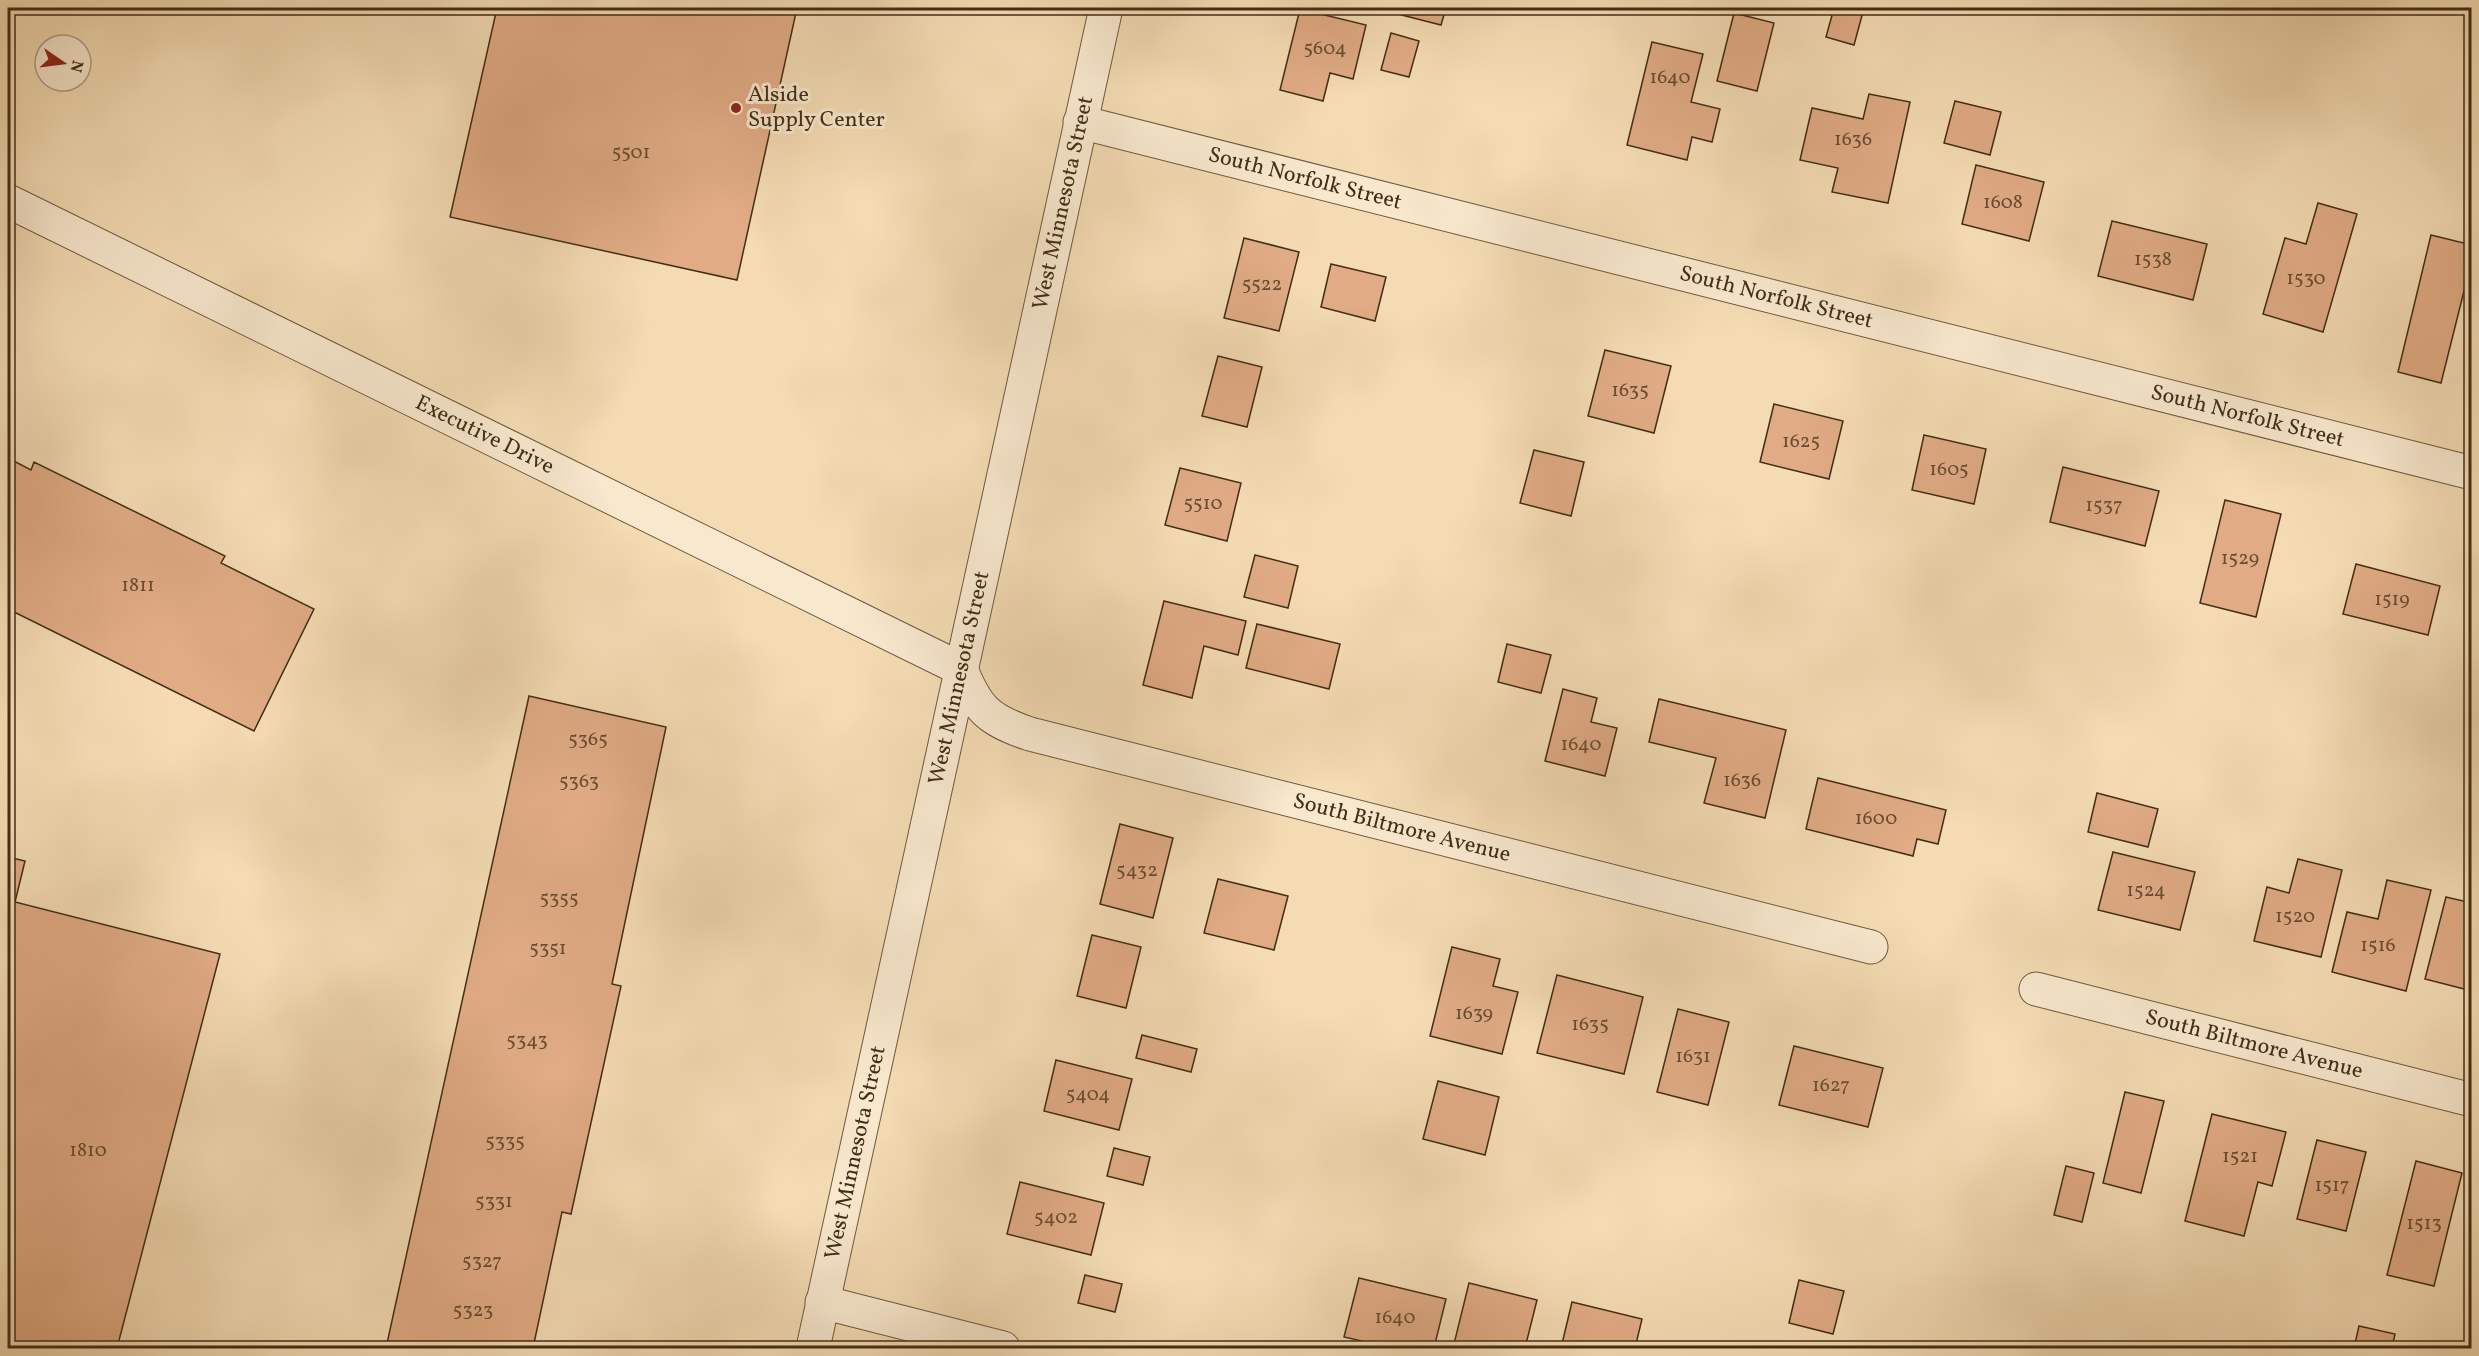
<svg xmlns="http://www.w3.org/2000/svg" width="2479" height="1356" viewBox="0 0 2479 1356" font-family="Vollkorn,serif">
	<rect width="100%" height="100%" fill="#f4dbb3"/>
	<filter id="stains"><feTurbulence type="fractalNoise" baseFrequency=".00333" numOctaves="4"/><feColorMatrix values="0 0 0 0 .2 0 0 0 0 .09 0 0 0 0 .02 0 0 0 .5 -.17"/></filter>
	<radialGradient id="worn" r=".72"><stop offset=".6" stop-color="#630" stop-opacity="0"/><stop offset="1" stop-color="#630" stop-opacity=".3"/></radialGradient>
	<!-- building -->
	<path fill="#e0ab85" stroke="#412e17" stroke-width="1.5" d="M 497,8 L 797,8 L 737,280 L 450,217 Z
		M 1383,8 L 1446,8 L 1441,25 L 1382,10 Z
		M 1834,8 L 1864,8 L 1854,45 L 1826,37 Z
		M 1300,9 L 1366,25 L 1353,79 L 1330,73 L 1323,101 L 1280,90 Z
		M 1734,13 L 1774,23 L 1757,91 L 1717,81 Z
		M 1391,33 L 1419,41 L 1409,77 L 1381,70 Z
		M 1652,42 L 1703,54 L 1691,102 L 1720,109 L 1712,142 L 1692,137 L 1687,160 L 1627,145 Z
		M 1869,94 L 1910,102 L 1888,203 L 1832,192 L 1838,168 L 1800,160 L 1812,108 L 1863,119 Z
		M 1955,101 L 2001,112 L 1990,155 L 1944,143 Z
		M 1976,165 L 2044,182 L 2029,241 L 1962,224 Z
		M 2318,203 L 2357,214 L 2323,332 L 2263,314 L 2285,238 L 2306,244 Z
		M 2112,221 L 2207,244 L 2193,300 L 2098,276 Z
		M 2431,235 L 2472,245 L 2472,289 L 2465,287 L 2441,383 L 2398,372 Z
		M 1244,238 L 1299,252 L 1279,331 L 1224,318 Z
		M 1331,264 L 1386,277 L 1375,321 L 1321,307 Z
		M 1605,350 L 1671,366 L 1654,433 L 1588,416 Z
		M 1218,356 L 1262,367 L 1247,427 L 1202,416 Z
		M 1774,404 L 1843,421 L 1829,479 L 1760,462 Z
		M 1924,435 L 1986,449 L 1974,504 L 1912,490 Z
		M 1534,450 L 1584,462 L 1571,516 L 1520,503 Z
		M 8,458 L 31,470 L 34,462 L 225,556 L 221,563 L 314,609 L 254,731 L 8,609 Z
		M 2063,467 L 2159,491 L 2145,546 L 2050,522 Z
		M 1180,468 L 1241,483 L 1227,541 L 1165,525 Z
		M 2225,500 L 2281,514 L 2256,617 L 2200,603 Z
		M 1255,555 L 1298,566 L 1288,608 L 1244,597 Z
		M 2356,564 L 2440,586 L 2428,635 L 2343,614 Z
		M 1164,601 L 1246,621 L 1238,655 L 1204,646 L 1192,698 L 1143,685 Z
		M 1257,624 L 1340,644 L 1329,689 L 1246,668 Z
		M 1507,644 L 1551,655 L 1541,693 L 1498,682 Z
		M 1563,689 L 1597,698 L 1591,722 L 1617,728 L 1605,776 L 1545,761 Z
		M 529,696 L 666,727 L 612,984 L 621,986 L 571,1214 L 562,1212 L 533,1348 L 386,1348 Z
		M 1659,699 L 1786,730 L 1765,818 L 1704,803 L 1716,758 L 1649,742 Z
		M 1818,778 L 1946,810 L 1938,844 L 1917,839 L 1913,856 L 1806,829 Z
		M 2097,793 L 2158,809 L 2148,847 L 2088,832 Z
		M 1120,824 L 1173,838 L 1153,918 L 1100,904 Z
		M 2113,852 L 2195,872 L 2180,930 L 2098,910 Z
		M 8,857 L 25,861 L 15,902 L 220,954 L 117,1348 L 8,1348 Z
		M 2298,859 L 2342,870 L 2321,957 L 2254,941 L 2267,887 L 2289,893 Z
		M 1218,879 L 1288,896 L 1274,950 L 1204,933 Z
		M 2387,880 L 2431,890 L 2406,991 L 2332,972 L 2347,912 L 2378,919 Z
		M 2446,897 L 2472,903 L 2469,922 L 2472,922 L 2472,991 L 2425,979 Z
		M 1092,935 L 1141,947 L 1126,1008 L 1077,996 Z
		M 1452,947 L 1500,959 L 1493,986 L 1518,992 L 1502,1054 L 1430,1036 Z
		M 1557,975 L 1643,997 L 1624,1074 L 1537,1053 Z
		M 1678,1009 L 1729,1022 L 1708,1105 L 1657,1092 Z
		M 1142,1035 L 1197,1049 L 1191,1072 L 1136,1058 Z
		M 1794,1046 L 1883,1068 L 1868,1127 L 1779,1105 Z
		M 1056,1060 L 1132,1079 L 1119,1130 L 1044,1111 Z
		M 1438,1081 L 1499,1097 L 1485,1155 L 1423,1139 Z
		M 2125,1092 L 2164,1101 L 2141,1193 L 2103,1183 Z
		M 2212,1114 L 2286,1132 L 2272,1186 L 2258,1182 L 2244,1236 L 2185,1221 Z
		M 2317,1140 L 2366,1152 L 2346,1231 L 2297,1219 Z
		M 1114,1148 L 1150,1157 L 1143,1185 L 1107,1176 Z
		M 2416,1161 L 2462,1173 L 2434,1286 L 2387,1275 Z
		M 2066,1166 L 2094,1173 L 2082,1222 L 2054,1215 Z
		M 1020,1182 L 1104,1203 L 1091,1255 L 1007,1234 Z
		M 1085,1275 L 1122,1284 L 1115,1312 L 1078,1303 Z
		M 1359,1278 L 1446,1299 L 1434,1348 L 1392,1348 L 1344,1337 Z
		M 1799,1280 L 1844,1291 L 1833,1334 L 1789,1323 Z
		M 1469,1283 L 1537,1300 L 1525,1348 L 1453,1348 Z
		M 1572,1302 L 1642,1319 L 1635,1348 L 1561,1348 Z
		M 2359,1326 L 2395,1334 L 2392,1348 L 2354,1348 Z
		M 2445,1344 L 2470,1348 L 2444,1348 Z"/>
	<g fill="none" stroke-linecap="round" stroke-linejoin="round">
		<!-- minor casing -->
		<g stroke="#6e593e" stroke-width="35">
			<g id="minor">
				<path id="s1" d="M 1080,122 L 2472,473"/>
				<path id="s2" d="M 961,669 C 977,709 988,720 1030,734 L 1871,947"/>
				<path id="s3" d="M 2036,989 L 2472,1100"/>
				<path d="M 822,1302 L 1003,1348"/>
			</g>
		</g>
		<!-- tertiary casing -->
		<g stroke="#6e593e" stroke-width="35">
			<g id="tertiary">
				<path id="s4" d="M 8,201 L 961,669"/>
				<path id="s5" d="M 813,1348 L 1106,8"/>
			</g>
		</g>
		<!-- minor -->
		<use href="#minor" stroke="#f8e8ce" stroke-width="33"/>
		<!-- tertiary -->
		<use href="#tertiary" stroke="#f8e8ce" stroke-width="33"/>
	</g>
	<!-- markers -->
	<circle fill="#8f2418" stroke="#f8e8ce" stroke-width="2" cx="736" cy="108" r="6"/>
	<g text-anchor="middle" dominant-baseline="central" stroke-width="6" stroke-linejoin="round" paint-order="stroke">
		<!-- number labels -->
		<g font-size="20" fill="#694d32">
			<text x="1325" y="49">5604</text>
			<text x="1670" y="78">1640</text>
			<text x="1853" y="140">1636</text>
			<text x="631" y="153">5501</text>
			<text x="2003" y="203">1608</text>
			<text x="2153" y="260">1538</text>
			<text x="2306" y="279">1530</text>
			<text x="1262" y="285">5522</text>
			<text x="1630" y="391">1635</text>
			<text x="1801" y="442">1625</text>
			<text x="1949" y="470">1605</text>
			<text x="1203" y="504">5510</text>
			<text x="2104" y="506">1537</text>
			<text x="2240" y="559">1529</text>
			<text x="138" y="586">1811</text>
			<text x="2392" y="600">1519</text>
			<text x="588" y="740">5365</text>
			<text x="1581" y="745">1640</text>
			<text x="1742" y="781">1636</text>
			<text x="579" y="782">5363</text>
			<text x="1876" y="819">1600</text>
			<text x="1137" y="871">5432</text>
			<text x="2146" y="891">1524</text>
			<text x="559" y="899">5355</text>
			<text x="2295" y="917">1520</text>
			<text x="2378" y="946">1516</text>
			<text x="548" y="949">5351</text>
			<text x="1474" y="1014">1639</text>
			<text x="1590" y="1025">1635</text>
			<text x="527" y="1041">5343</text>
			<text x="1693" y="1057">1631</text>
			<text x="1831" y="1086">1627</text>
			<text x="1088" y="1095">5404</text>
			<text x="505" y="1142">5335</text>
			<text x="88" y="1151">1810</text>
			<text x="2240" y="1157">1521</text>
			<text x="2332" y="1186">1517</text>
			<text x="494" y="1202">5331</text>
			<text x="1056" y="1218">5402</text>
			<text x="2424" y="1224">1513</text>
			<text x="482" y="1262">5327</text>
			<text x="473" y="1311">5323</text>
			<text x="1395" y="1318">1640</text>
		</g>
		<!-- poi labels -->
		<g font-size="22" fill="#412e17" stroke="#f8e8ce" text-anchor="start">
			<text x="748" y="95">Alside<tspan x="748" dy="25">Supply Center</tspan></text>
		</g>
		<!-- street labels -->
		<g font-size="22" fill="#412e17" stroke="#f8e8ce">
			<text stroke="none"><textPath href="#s1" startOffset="232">South Norfolk Street</textPath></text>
			<text stroke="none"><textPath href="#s5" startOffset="1172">West Minnesota Street</textPath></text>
			<text stroke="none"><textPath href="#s1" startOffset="718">South Norfolk Street</textPath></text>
			<text stroke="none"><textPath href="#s1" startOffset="1204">South Norfolk Street</textPath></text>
			<text stroke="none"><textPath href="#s4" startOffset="531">Executive Drive</textPath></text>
			<text stroke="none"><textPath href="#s5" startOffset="686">West Minnesota Street</textPath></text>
			<text stroke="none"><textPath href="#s2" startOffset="483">South Biltmore Avenue</textPath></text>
			<text stroke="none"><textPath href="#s3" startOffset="225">South Biltmore Avenue</textPath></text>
			<text stroke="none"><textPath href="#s5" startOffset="200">West Minnesota Street</textPath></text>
		</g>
	</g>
	<!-- margin -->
	<rect width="2479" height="1356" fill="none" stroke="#f4dbb3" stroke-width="30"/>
	<rect x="9" y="9" width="2461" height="1338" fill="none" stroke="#412e17" stroke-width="3"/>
	<rect x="15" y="15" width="2449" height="1326" fill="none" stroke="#412e17" stroke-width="1.5"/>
	<!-- north arrow -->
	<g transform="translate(63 63) rotate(104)"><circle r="28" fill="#f8e8ce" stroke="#af9e85" stroke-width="1.5"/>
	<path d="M0-4.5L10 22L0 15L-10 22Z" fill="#8f2418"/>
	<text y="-9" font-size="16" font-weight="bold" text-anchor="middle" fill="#412e17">N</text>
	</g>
	<rect width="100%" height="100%" filter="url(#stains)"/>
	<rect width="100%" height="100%" fill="url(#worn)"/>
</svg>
